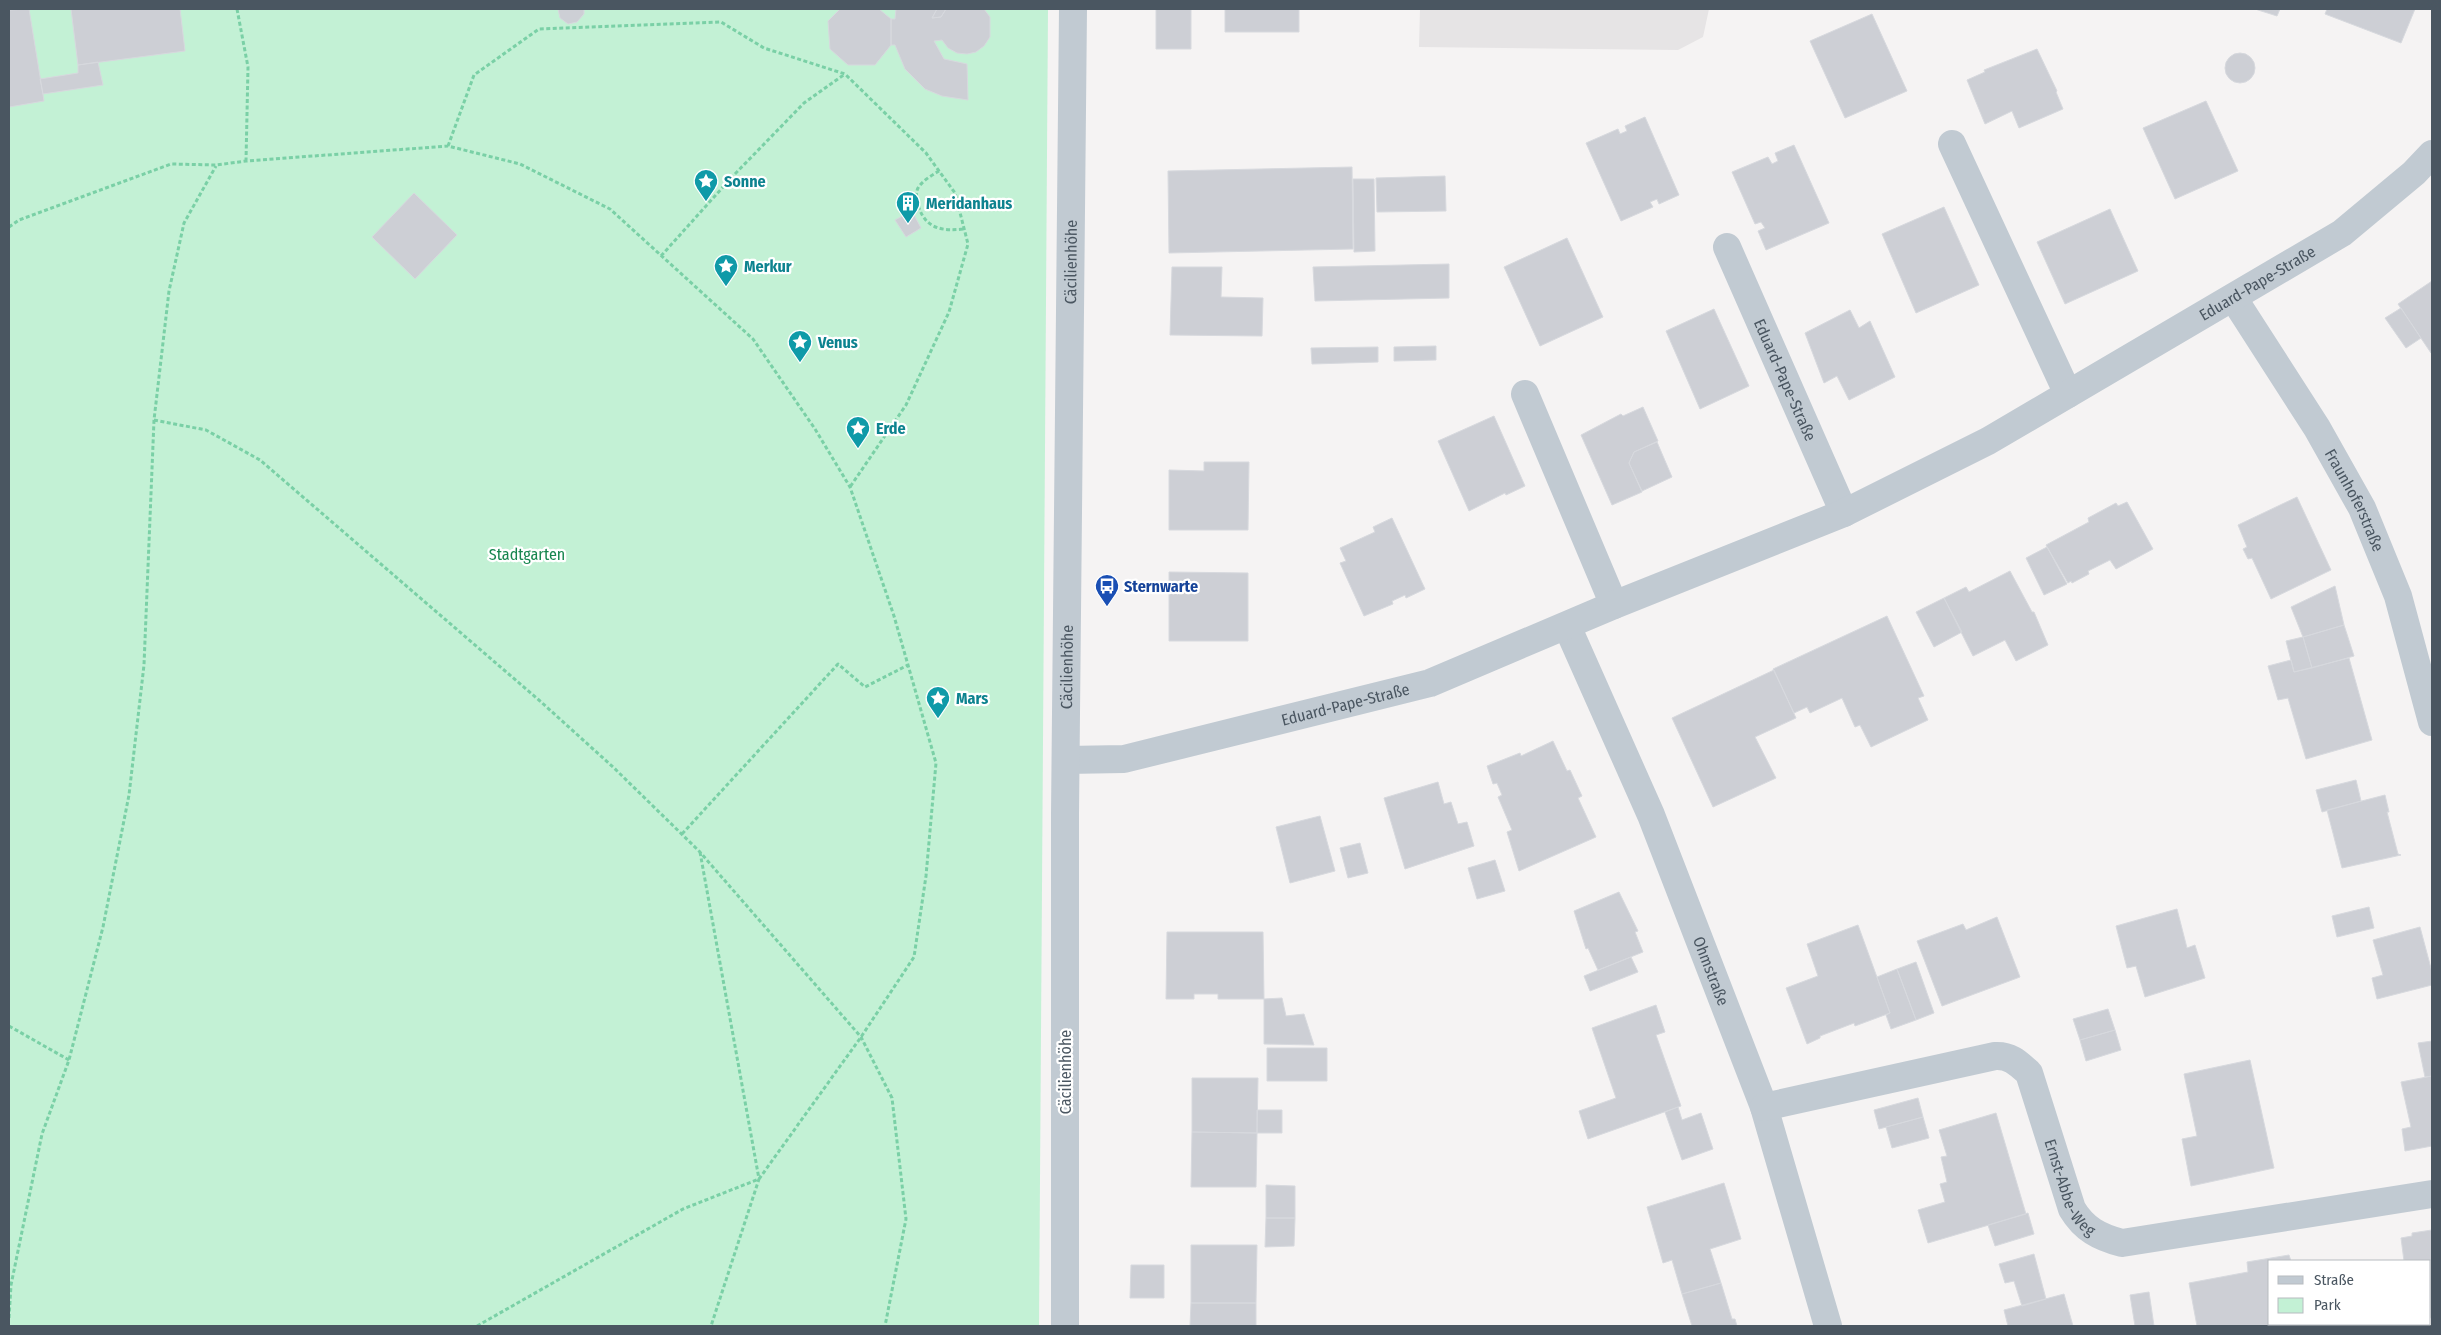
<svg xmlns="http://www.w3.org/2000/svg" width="2441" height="1335" viewBox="0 0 2441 1335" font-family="'Fira Sans Condensed',sans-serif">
	<rect width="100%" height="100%" fill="#f5f3f3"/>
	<!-- education -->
	<path fill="#e6e4e5" d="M 1420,9 L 1709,9 L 1703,37 L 1678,50 L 1419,47 Z"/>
	<!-- green -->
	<path fill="#c3f1d5" d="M 9,9 L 1048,9 L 1039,1326 L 9,1326 Z"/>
	<!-- building -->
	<path fill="#cdcfd5" stroke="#d7d9de" d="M 29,9 L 44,101 L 9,107 L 9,10 Z
		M 71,9 L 180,9 L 185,51 L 78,65 Z
		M 558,9 L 584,9 L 584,14 L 577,22 L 568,24 L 560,18 Z
		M 840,9 L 879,9 L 891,19 L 891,45 L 875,65 L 848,65 L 830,49 L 828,21 Z
		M 896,9 L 937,9 L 932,18 L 941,17 L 946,9 L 984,9 L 990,17 L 990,37 L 984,46 L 976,52 L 967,54 L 957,53 L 948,48 L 942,40 L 934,41 L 944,59 L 967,64 L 968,100 L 942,96 L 925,89 L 905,69 L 895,45 L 891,45 L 891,19 L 895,19 Z
		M 937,9 L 946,9 L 941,17 L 932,18 Z
		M 1156,9 L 1191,9 L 1191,49 L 1156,49 Z
		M 1225,9 L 1299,9 L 1299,32 L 1225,32 Z
		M 2255,9 L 2280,9 L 2277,16 Z
		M 2327,9 L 2415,9 L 2401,43 L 2325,14 Z
		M 1872,14 L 1907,91 L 1845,118 L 1810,41 Z
		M 2037,49 L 2057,91 L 2056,92 L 2063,109 L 2019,128 L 2012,111 L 1985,124 L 1967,80 L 1985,72 L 1984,70 Z
		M2225 68a15 15 0 1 1 30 0a15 15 0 1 1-30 0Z
		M 98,62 L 103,85 L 43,94 L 40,79 L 78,73 L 78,65 Z
		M 2206,101 L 2238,171 L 2175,199 L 2143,128 Z
		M 1645,117 L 1679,195 L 1659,204 L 1657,199 L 1650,202 L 1653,207 L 1621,221 L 1586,143 L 1618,129 L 1620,134 L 1627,131 L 1625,126 Z
		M 1794,145 L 1829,223 L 1766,250 L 1758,231 L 1765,228 L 1761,222 L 1755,224 L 1732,172 L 1768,157 L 1772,164 L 1778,161 L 1775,153 Z
		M 1352,167 L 1353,249 L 1169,253 L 1168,171 Z
		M 1445,176 L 1446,211 L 1377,212 L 1376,178 Z
		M 1353,179 L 1374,179 L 1375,251 L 1354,252 Z
		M 414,193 L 457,235 L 415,279 L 372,237 Z
		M 1944,207 L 1979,285 L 1916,313 L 1882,234 Z
		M 2110,209 L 2138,271 L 2065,304 L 2037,242 Z
		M 912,211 L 921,228 L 906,237 L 895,220 Z
		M 1567,238 L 1603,317 L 1540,346 L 1504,267 Z
		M 1449,264 L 1449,298 L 1315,301 L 1313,267 Z
		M 1172,267 L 1222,267 L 1221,297 L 1263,298 L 1262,336 L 1170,335 Z
		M 2432,281 L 2432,352 L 2431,353 L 2398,304 Z
		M 2401,308 L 2421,338 L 2406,348 L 2385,318 Z
		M 1714,309 L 1749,386 L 1700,409 L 1666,331 Z
		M 1850,310 L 1859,328 L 1870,321 L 1895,377 L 1849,400 L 1837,376 L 1824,383 L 1805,333 Z
		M 1436,346 L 1436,360 L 1394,361 L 1394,347 Z
		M 1378,347 L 1378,362 L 1312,364 L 1311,348 Z
		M 1643,407 L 1658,441 L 1634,452 L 1629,463 L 1642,492 L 1612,505 L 1581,435 L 1621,414 L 1623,416 Z
		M 1494,416 L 1525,486 L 1506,495 L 1505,493 L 1469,511 L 1438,441 Z
		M 1657,442 L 1672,477 L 1642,491 L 1629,463 L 1634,452 Z
		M 1204,462 L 1249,462 L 1248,530 L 1169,530 L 1169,470 L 1204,471 Z
		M 2297,497 L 2331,570 L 2271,599 L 2252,558 L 2248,559 L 2243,549 L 2247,547 L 2238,525 Z
		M 2127,502 L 2153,549 L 2116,569 L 2110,560 L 2088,571 L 2089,574 L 2072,583 L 2071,581 L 2068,583 L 2046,545 L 2089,522 L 2088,518 L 2116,503 L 2118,506 Z
		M 1392,518 L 1425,589 L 1406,598 L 1405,595 L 1392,601 L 1393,604 L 1364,616 L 1340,563 L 1346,561 L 1340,548 L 1375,532 L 1373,527 Z
		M 2047,547 L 2067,584 L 2044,595 L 2026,558 Z
		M 2010,571 L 2032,612 L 2034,612 L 2048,645 L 2016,661 L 2005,640 L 1973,656 L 1944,598 L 1966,587 L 1969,592 Z
		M 1169,572 L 1248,573 L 1248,641 L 1169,641 Z
		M 2335,586 L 2344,625 L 2303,637 L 2291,607 Z
		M 1944,598 L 1962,632 L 1934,647 L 1916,612 Z
		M 1887,616 L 1924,696 L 1918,698 L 1928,720 L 1871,747 L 1860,725 L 1855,727 L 1842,698 L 1810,713 L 1807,707 L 1794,713 L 1773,669 Z
		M 2344,625 L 2354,656 L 2312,668 L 2303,637 Z
		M 2303,637 L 2312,668 L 2294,672 L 2286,641 Z
		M 2349,658 L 2372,740 L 2306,759 L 2288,698 L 2278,700 L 2268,666 L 2291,660 L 2294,672 Z
		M 1774,670 L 1796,718 L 1755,737 L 1776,778 L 1713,807 L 1672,718 Z
		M 1553,741 L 1567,771 L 1570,770 L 1582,796 L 1578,798 L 1596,837 L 1519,871 L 1507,832 L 1512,830 L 1498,797 L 1502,795 L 1497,783 L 1493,784 L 1487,766 L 1520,753 L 1521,756 Z
		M 2356,780 L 2361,801 L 2322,812 L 2316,790 Z
		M 1438,782 L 1444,804 L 1451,802 L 1458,824 L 1467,822 L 1474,846 L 1405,869 L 1384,798 Z
		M 2385,795 L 2389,812 L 2387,812 L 2398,854 L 2401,855 L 2342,868 L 2327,810 Z
		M 1320,816 L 1335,871 L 1290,883 L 1276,827 Z
		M 1360,843 L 1368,873 L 1348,878 L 1340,848 Z
		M 1495,860 L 1505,891 L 1477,899 L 1468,868 Z
		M 1619,892 L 1638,931 L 1635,932 L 1643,952 L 1598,970 L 1588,948 L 1586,949 L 1574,911 Z
		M 2369,907 L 2374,928 L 2337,937 L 2332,916 Z
		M 2177,909 L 2187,948 L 2195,945 L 2205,978 L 2145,997 L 2136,966 L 2127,968 L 2116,926 Z
		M 1997,917 L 2020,977 L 1942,1006 L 1917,941 L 1963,924 L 1966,930 Z
		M 1858,925 L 1890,1013 L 1855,1026 L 1854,1023 L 1820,1036 L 1820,1038 L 1807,1044 L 1786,988 L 1818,976 L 1807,944 Z
		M 2420,927 L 2432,972 L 2432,985 L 2377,999 L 2372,978 L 2383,975 L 2373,940 Z
		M 1167,932 L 1263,932 L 1264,999 L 1218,999 L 1218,994 L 1194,994 L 1194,999 L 1166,999 Z
		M 1631,957 L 1638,972 L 1590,991 L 1584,976 Z
		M 1916,962 L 1934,1013 L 1916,1020 L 1897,969 Z
		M 1897,969 L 1916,1020 L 1891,1029 L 1886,1015 L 1890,1013 L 1877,977 Z
		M 1282,998 L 1286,1016 L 1304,1014 L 1314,1045 L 1264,1044 L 1264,999 Z
		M 1656,1005 L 1665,1032 L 1656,1035 L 1681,1106 L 1588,1139 L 1579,1111 L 1616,1098 L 1592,1028 Z
		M 2108,1009 L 2115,1030 L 2080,1040 L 2073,1019 Z
		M 2115,1030 L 2121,1050 L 2086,1061 L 2080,1040 Z
		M 2432,1041 L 2432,1076 L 2425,1077 L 2418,1043 Z
		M 1267,1048 L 1327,1048 L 1327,1081 L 1267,1081 Z
		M 2250,1060 L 2274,1168 L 2191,1186 L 2182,1139 L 2197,1136 L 2184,1074 Z
		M 2432,1076 L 2432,1146 L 2405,1151 L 2402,1129 L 2411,1127 L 2401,1082 Z
		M 1192,1078 L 1258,1078 L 1257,1133 L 1192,1132 Z
		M 1918,1098 L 1923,1117 L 1879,1129 L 1874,1110 Z
		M 1678,1107 L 1682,1120 L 1701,1113 L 1713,1149 L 1682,1160 L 1665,1112 Z
		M 1257,1110 L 1282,1110 L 1282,1133 L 1257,1133 Z
		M 1996,1113 L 2026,1214 L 1928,1243 L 1918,1210 L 1945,1202 L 1940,1184 L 1947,1182 L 1941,1157 L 1947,1156 L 1939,1130 Z
		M 1923,1117 L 1929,1138 L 1892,1148 L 1886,1127 Z
		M 1192,1132 L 1257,1133 L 1256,1187 L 1191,1187 Z
		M 1724,1183 L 1741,1239 L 1710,1249 L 1721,1283 L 1682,1294 L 1672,1260 L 1663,1263 L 1647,1207 Z
		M 1266,1185 L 1295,1186 L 1295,1218 L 1266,1218 Z
		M 2028,1213 L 2034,1234 L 1995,1246 L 1988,1225 Z
		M 1266,1218 L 1295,1218 L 1294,1246 L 1265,1247 Z
		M 2432,1230 L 2432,1317 L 2430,1318 L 2430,1261 L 2404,1261 L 2401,1238 L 2412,1236 L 2412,1233 Z
		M 1191,1245 L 1257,1245 L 1256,1303 L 1191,1303 Z
		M 2034,1254 L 2046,1299 L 2022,1306 L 2014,1281 L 2005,1283 L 1999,1264 Z
		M 2289,1255 L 2291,1261 L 2270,1261 L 2270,1324 L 2303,1324 L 2303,1326 L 2197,1326 L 2189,1283 L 2248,1272 L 2247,1262 Z
		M 1131,1265 L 1164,1265 L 1164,1298 L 1130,1298 Z
		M 1721,1283 L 1732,1319 L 1735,1319 L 1737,1326 L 1692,1326 L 1682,1294 Z
		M 2149,1292 L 2154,1326 L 2135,1326 L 2130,1295 Z
		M 2064,1294 L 2073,1326 L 2008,1326 L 2004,1310 Z
		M 1191,1303 L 1256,1303 L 1256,1326 L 1190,1326 Z"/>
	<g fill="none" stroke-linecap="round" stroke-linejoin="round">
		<!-- path -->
		<path stroke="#7ad0a6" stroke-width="3" stroke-dasharray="4 2.5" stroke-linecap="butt" d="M 237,9 L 248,67 L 246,161
			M 448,146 L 474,75 L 539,29 L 721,22 L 764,48 L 845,74 L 926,153 L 939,171 L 955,193 L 968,244 L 949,312 L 906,405 L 850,487
			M 939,171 C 932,175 922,181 918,188 C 915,194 917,202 919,208 C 927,230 944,231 964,229
			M 9,227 L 19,220 L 171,164 L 216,165 L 246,161 L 448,146 L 520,164 L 610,209 L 753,339 L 815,429 L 850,487 L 894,616 L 936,763 L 926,876 L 914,957 L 861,1037 L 759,1179 L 683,1209 L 477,1326
			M 661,256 L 732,177 L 804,103 L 845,74
			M 154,420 L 206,430 L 260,460 L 540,701 L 613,767 L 699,851 L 861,1037 L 892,1098 L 906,1219 L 885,1326
			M 682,834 L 838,664 L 865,687 L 908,665
			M 700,852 L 759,1179 L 711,1326
			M 9,1026 L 69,1060
			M 9,1318 L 11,1285 L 42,1134 L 69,1060 L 103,927 L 129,795 L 144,665 L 154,420 L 169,291 L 184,223 L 216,166"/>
		<!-- street -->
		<g stroke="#c1cad2" stroke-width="28">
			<path d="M 1952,144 L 2068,394"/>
			<path id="s1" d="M 1727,247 L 1844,513"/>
			<path id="s2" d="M 2234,299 L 2317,428 L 2362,508 L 2398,596 L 2432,722"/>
			<path d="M 1525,394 L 1614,605"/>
			<path id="s3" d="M 1567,626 L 1651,815 L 1764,1107 L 1828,1326"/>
			<path id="s4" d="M 1066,760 L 1124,759 L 1430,683 L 1614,605 L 1844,513 L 1988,441 L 2342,233 L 2414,173 L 2432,154"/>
			<path id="s5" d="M 1764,1107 L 1995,1056 C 2010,1055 2018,1063 2029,1073 L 2072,1209 C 2084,1229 2099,1237 2122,1243 L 2432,1194"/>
			<path id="s6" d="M 1065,1326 L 1065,814 L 1073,9"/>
		</g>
	</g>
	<!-- icons -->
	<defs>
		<g id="sight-pin" transform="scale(1.25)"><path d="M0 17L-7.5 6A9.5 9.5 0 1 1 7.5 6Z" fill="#0f9aa8" stroke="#fff"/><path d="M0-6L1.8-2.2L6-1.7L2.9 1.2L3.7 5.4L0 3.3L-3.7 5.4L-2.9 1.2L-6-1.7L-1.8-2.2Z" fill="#fff"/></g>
		<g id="building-pin" transform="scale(1.25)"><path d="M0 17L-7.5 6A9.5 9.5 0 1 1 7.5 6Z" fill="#0f9aa8" stroke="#fff"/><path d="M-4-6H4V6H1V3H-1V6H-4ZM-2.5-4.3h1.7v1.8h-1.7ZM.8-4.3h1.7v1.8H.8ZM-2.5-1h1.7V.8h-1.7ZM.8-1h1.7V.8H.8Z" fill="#fff"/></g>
		<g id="bus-pin" transform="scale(1.25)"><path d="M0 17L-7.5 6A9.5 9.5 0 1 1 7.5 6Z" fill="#1a4fb4" stroke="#fff"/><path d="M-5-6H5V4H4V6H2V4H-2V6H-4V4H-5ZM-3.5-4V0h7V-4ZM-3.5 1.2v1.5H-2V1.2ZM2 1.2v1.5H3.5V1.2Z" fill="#fff"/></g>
	</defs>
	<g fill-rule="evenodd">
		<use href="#sight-pin" x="706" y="181"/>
		<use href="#building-pin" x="908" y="203"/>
		<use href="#sight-pin" x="726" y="266"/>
		<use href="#sight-pin" x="800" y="342"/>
		<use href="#sight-pin" x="858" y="428"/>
		<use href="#bus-pin" x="1107" y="586"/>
		<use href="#sight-pin" x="938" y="698"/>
	</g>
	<g text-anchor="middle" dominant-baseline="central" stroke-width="4.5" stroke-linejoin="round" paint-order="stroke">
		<!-- culture labels -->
		<g font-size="16" font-weight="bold" fill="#0d838f" stroke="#fff" text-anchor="start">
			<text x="724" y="181">Sonne</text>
			<text x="926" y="203">Meridanhaus</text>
			<text x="744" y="266">Merkur</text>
			<text x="818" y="342">Venus</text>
			<text x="876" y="428">Erde</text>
			<text x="956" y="698">Mars</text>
		</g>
		<!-- street labels -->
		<g font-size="16" fill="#4a5661" stroke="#fff">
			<text stroke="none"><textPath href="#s6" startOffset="1064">Cäcilienhöhe</textPath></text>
			<text stroke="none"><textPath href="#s4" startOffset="1294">Eduard-Pape-Straße</textPath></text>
			<text stroke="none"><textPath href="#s1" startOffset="145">Eduard-Pape-Straße</textPath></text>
			<text stroke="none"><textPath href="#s2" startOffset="235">Fraunhoferstraße</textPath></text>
			<text stroke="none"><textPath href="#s6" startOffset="659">Cäcilienhöhe</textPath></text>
			<text stroke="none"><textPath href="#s4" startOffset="286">Eduard-Pape-Straße</textPath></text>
			<text stroke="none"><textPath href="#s3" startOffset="374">Ohmstraße</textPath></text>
			<text transform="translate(1065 1072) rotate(-90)">Cäcilienhöhe</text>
			<text stroke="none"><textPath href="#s5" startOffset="398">Ernst-Abbe-Weg</textPath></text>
		</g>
		<!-- park labels -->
		<g font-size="16" fill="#17864f" stroke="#fff">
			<text x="527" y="554">Stadtgarten</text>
		</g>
		<!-- transit labels -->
		<g font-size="16" font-weight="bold" fill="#164399" stroke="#fff" text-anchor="start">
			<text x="1124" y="586">Sternwarte</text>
		</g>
	</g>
	<!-- border -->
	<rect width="2441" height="1335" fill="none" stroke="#4a5661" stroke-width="20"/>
	<!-- legend -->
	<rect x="2268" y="1260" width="162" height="65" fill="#ffffff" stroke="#b7bbc0"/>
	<rect x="2278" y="1276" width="25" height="8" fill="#c1cad2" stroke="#b7bbc0"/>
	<text x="2314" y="1285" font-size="15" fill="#4a5661">Straße</text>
	<rect x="2278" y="1298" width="25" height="15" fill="#c3f1d5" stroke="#b7bbc0"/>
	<text x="2314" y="1310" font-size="15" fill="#4a5661">Park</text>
</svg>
